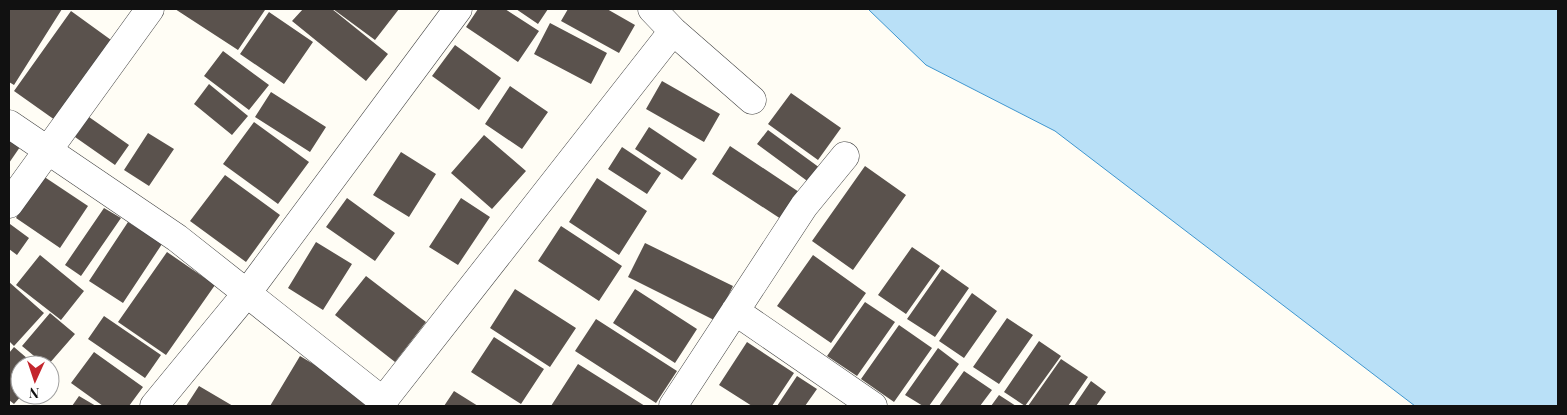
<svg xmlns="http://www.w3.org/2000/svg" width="1567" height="415" viewBox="0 0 1567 415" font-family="'Playfair Display',serif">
	<rect width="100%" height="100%" fill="#fffdf5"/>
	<!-- water -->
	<path fill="#b9e0f7" stroke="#3f96cf" d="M 868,9 L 1558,9 L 1558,406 L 1415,406 L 1055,131 L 926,65 Z"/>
	<!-- building -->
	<path fill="#5a524d" d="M 9,9 L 62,9 L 14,85 L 9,82 Z
		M 175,9 L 263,9 L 265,10 L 238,50 Z
		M 303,9 L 332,9 L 388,54 L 366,81 L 292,21 Z
		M 333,9 L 399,9 L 375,40 Z
		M 478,9 L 505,9 L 539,31 L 518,62 L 466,27 Z
		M 516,9 L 548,9 L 538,24 Z
		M 568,9 L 607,9 L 635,25 L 619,53 L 561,21 Z
		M 71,11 L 118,45 L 62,125 L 14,91 Z
		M 269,12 L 313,42 L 284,84 L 240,54 Z
		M 550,23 L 607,53 L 591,84 L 534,54 Z
		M 455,45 L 501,78 L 479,110 L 432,76 Z
		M 223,51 L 269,85 L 249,110 L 204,76 Z
		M 662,81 L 720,114 L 704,142 L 646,109 Z
		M 209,84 L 248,116 L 232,135 L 194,104 Z
		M 510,86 L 548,112 L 522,149 L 485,124 Z
		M 271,92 L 326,127 L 310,152 L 255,117 Z
		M 791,93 L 841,128 L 818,160 L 768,124 Z
		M 89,117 L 129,145 L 115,165 L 75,137 Z
		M 254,122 L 309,162 L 278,204 L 223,164 Z
		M 649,127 L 697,159 L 682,180 L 635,149 Z
		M 768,130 L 820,168 L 810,183 L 757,144 Z
		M 148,133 L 174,149 L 149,186 L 124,170 Z
		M 484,135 L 526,171 L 492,209 L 451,173 Z
		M 9,139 L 20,147 L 9,163 Z
		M 730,146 L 799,192 L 781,219 L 712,174 Z
		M 622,147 L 661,173 L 647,194 L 608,169 Z
		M 401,152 L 436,174 L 409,217 L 373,195 Z
		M 865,166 L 906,195 L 853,270 L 812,241 Z
		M 225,175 L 280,215 L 246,262 L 190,221 Z
		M 43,176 L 88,206 L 60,248 L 16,218 Z
		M 597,178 L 647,211 L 619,255 L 569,222 Z
		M 347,198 L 395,233 L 375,261 L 326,227 Z
		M 461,198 L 490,217 L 458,265 L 429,247 Z
		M 104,208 L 121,218 L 81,276 L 65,265 Z
		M 128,222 L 162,244 L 123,303 L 89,281 Z
		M 10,224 L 29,238 L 17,255 L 9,249 Z
		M 561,226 L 622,266 L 599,301 L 538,261 Z
		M 316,242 L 352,264 L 323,310 L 288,288 Z
		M 645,243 L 733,286 L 716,321 L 628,277 Z
		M 912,247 L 940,266 L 906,314 L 878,295 Z
		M 167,252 L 215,285 L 166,355 L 118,322 Z
		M 40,255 L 84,291 L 61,320 L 16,285 Z
		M 813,255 L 866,293 L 831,343 L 777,306 Z
		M 942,269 L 969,288 L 935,337 L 907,319 Z
		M 366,276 L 426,322 L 395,362 L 335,315 Z
		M 9,282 L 44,313 L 14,346 L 9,341 Z
		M 515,289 L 576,328 L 550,367 L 490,328 Z
		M 635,289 L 697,329 L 675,363 L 613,323 Z
		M 972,293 L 997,311 L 964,358 L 939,341 Z
		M 865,302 L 895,322 L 857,376 L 827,356 Z
		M 50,313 L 75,334 L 48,365 L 45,365 L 22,346 Z
		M 104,316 L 161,355 L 145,378 L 88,339 Z
		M 1007,318 L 1033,335 L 999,384 L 973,367 Z
		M 596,319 L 677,371 L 656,403 L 575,351 Z
		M 899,325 L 932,348 L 894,402 L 861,379 Z
		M 494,337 L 544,369 L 521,404 L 471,372 Z
		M 1039,341 L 1061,356 L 1025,406 L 1004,392 Z
		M 747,342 L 794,373 L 772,406 L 752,406 L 719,385 Z
		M 14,347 L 35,365 L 20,365 L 20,395 L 22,395 L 14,404 L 9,400 L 9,353 Z
		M 938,348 L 959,364 L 929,406 L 923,406 L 905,395 Z
		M 94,352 L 143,387 L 129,406 L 103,406 L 71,383 Z
		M 300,356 L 373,400 L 369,406 L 270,406 Z
		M 1061,359 L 1088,377 L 1068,406 L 1028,406 Z
		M 578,364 L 645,406 L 551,406 Z
		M 964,371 L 992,390 L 980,406 L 939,406 Z
		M 797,376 L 817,389 L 805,406 L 777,406 Z
		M 1091,381 L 1106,392 L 1096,406 L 1074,406 Z
		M 199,386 L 233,406 L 186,406 Z
		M 454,391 L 478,406 L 444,406 Z
		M 999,395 L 1016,406 L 991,406 Z
		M 79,396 L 96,406 L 72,406 Z"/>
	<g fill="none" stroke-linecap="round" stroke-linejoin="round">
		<!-- minor casing -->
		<g stroke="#444" stroke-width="29">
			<path id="minor" d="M 652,9 L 673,31 L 752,100
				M 9,124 L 177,238 L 383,401
				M 9,204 L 150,9
				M 735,311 L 873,406
				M 154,406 L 247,293 L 458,9
				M 379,406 L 673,31
				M 673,406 L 804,206 L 845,156"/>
		</g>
		<!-- minor -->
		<use href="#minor" stroke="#fff" stroke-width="28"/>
	</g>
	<!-- border -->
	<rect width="1567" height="415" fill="none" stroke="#111111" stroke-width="20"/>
	<!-- north arrow -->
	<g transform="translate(35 380) rotate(183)"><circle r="24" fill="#ffffff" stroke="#a0a0a0"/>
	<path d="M0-4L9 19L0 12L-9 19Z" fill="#c4262e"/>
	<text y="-8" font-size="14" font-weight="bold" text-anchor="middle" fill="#111111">N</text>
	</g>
</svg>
